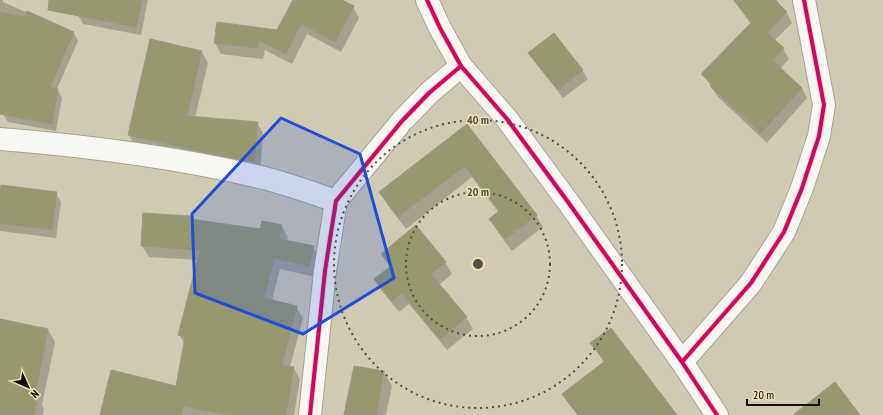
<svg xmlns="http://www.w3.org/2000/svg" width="883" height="415" viewBox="0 0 883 415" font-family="'PT Sans Narrow',sans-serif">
	<rect width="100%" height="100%" fill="#d0cab3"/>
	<!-- shadow -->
	<path fill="#0003" d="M 0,0 L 3,0 L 3,2 L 74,33 L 78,41 L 57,89 L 62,98 L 56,131 L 8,122 L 3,114 L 0,113 Z
		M 81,0 L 148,0 L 141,35 L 83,24 L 78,15 Z
		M 294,0 L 339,0 L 353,7 L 359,18 L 341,52 L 307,34 L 292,64 L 265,50 L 263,59 L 221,54 L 215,43 L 278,31 Z
		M 733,0 L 777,0 L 780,6 L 787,13 L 792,23 L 774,41 L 783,49 L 789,59 L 780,69 L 802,88 L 807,98 L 767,143 L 717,96 L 703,74 L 752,24 Z
		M 554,34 L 583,71 L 588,79 L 563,98 L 535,62 L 530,53 Z
		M 202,52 L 208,63 L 195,118 L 257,123 L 263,133 L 260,172 L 135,146 L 129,135 Z
		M 467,126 L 536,215 L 543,227 L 512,251 L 497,231 L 491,219 L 499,213 L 472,177 L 406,229 L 387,204 L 381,193 Z
		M 56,193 L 61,202 L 56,238 L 0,231 L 0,196 Z
		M 144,214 L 190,217 L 192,220 L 261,230 L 263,222 L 282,226 L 288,237 L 287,241 L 313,247 L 319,258 L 315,277 L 280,269 L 272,301 L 296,307 L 303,318 L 290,367 L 294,368 L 300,379 L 294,415 L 101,415 L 177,387 L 185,344 L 179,335 L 198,260 L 149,257 L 142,246 Z
		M 382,254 L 445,262 L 452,274 L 439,285 L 466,317 L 473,329 L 447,350 L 409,304 L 399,312 L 382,291 L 375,280 L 390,268 Z
		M 0,320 L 48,330 L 55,342 L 42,405 L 44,409 L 43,415 L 0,415 Z
		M 592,343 L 676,415 L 577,415 L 563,394 L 604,363 Z
		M 355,367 L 384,372 L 392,386 L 386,415 L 345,415 Z"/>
	<!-- building -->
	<path fill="#98986f" stroke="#989785" d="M 49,0 L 142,0 L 136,27 L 48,10 Z
		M 293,0 L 342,0 L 354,6 L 335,42 L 301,24 L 286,54 L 259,40 L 257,48 L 214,43 L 217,22 L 277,30 Z
		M 734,0 L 775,0 L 787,12 L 767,33 L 784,48 L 773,61 L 802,88 L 761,133 L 710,86 L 712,84 L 701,74 L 751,23 Z
		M 27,11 L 74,32 L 50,87 L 58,89 L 52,124 L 0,114 L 0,12 L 24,17 Z
		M 554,33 L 583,70 L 558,90 L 528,53 Z
		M 150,39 L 202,51 L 187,116 L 258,122 L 254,161 L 244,161 L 198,151 L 128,135 Z
		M 467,124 L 537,215 L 505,239 L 489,219 L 499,211 L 465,166 L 398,217 L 379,192 Z
		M 1,185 L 57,192 L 52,230 L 0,223 L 0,194 Z
		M 143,213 L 191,216 L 190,219 L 260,229 L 262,221 L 282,225 L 279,239 L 314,246 L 309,266 L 274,258 L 264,298 L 297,306 L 282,365 L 294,367 L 286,415 L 230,415 L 183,406 L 181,415 L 100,415 L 111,370 L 176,386 L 185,337 L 178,335 L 200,250 L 141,246 Z
		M 416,225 L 446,262 L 431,274 L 467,317 L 440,339 L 402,293 L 392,301 L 374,279 L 391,266 L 381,254 Z
		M 0,319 L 48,329 L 35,396 L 38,396 L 34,415 L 0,415 Z
		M 611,328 L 677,415 L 578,415 L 562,394 L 605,361 L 590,343 Z
		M 354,366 L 384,371 L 376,415 L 344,415 Z
		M 835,382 L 860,415 L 793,415 Z"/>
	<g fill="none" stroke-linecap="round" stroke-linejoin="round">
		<!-- minor casing -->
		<g stroke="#a8a491" stroke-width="24">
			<path id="minor" d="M 427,0 L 440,28 L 461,66 L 507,119 L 568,202 L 682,362 L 717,415
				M 0,139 C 88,146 177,157 264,178 C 288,184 312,193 336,201
				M 682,362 L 751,283 L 784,232 L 802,188 L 819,136 L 824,105 L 804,0
				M 310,415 L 325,271 L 336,201 L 402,121 L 429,93 L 461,66"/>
		</g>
		<!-- minor -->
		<use href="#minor" stroke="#f8f7f4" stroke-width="22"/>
		<!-- cycleway casing -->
		<g stroke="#eadfb3" stroke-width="6">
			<path id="cycleway" d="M 427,0 L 440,28 L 461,66 L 507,119 L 568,202 L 682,362 L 717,415
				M 682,362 L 751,283 L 784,232 L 802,188 L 819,136 L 824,105 L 804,0
				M 310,415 L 325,271 L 336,201 L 402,121 L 429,93 L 461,66"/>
		</g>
		<!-- cycleway -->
		<use href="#cycleway" stroke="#d6006c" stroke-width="4"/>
	</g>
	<!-- marked area -->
	<path fill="#1d4ed8" fill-opacity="0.2" stroke="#1d4ed8" stroke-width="3" stroke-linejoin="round" d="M 281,118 L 360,154 L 394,278 L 303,334 L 195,293 L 192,214 Z"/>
	<!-- distance rings -->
	<g fill="none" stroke="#54503f" stroke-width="2" stroke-dasharray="2 4">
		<circle cx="478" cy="264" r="72"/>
		<circle cx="478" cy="264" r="144"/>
	</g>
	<circle cx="478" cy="264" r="6" fill="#54503f" stroke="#eadfb3" stroke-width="2"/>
	<g font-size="12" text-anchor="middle" font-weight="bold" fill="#54503f" stroke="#eadfb3" stroke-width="3" stroke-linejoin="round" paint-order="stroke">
		<text x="478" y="124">40 m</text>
		<text x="478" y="196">20 m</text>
	</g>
	<!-- north arrow -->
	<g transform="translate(28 387) rotate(135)" stroke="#eadfb3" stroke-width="3" paint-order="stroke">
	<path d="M0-3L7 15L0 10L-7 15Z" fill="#120e01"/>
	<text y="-6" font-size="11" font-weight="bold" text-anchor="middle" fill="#120e01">N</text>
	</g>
	<!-- scale -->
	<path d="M747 399v6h72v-6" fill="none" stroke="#120e01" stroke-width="2"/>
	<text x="753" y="399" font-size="12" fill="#120e01" stroke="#eadfb3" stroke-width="3" paint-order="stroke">20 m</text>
</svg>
